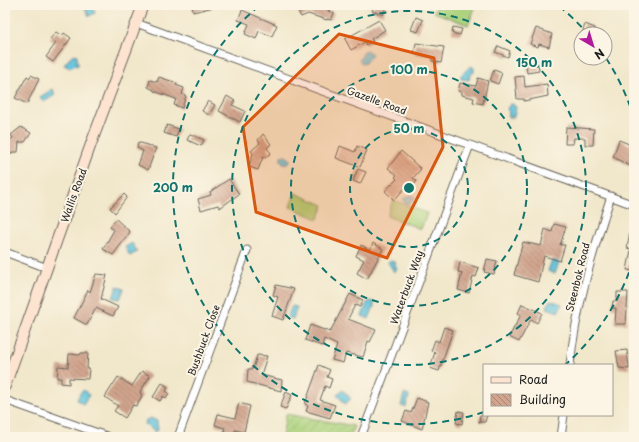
<svg xmlns="http://www.w3.org/2000/svg" width="639" height="442" viewBox="0 0 639 442" font-family="'Playpen Sans',sans-serif">
	<defs>
		<pattern id="garden-furrows" width="10" height="10" patternUnits="userSpaceOnUse"><rect width="10" height="10" fill="#abd17b"/><path d="M-1 1l2-2M0 10L10 0M9 11l2-2" fill="none" stroke="#93b36a"/></pattern>
		<pattern id="building-back-hatch" width="6" height="6" patternUnits="userSpaceOnUse"><rect width="6" height="6" fill="#d1a48d"/><path d="M-1 5l2 2M0 0l6 6M5-1l2 2" fill="none" stroke="#a98572"/></pattern>
	</defs>
	<rect width="100%" height="100%" fill="#fcf5e5"/>
	<filter id="ink" filterUnits="userSpaceOnUse"><feTurbulence type="fractalNoise" baseFrequency=".025" numOctaves="2"/><feDisplacementMap in="SourceGraphic" scale="8" xChannelSelector="R" yChannelSelector="G"/><feConvolveMatrix kernelMatrix="1 2 1 2 8 2 1 2 1" color-interpolation-filters="sRGB"/></filter>
	<filter id="wash" filterUnits="userSpaceOnUse"><feTurbulence type="fractalNoise" baseFrequency=".012" numOctaves="4" result="noise"/><feDisplacementMap in="SourceGraphic" scale="16" xChannelSelector="R" yChannelSelector="G"/><feGaussianBlur stdDeviation="0.9" result="paint"/><feColorMatrix in="noise" values="0 0 0 0 0 0 0 0 0 0 0 0 0 0 0 0 0 1.4 0 .05"/><feComposite in="paint" operator="in"/></filter>
	<g filter="url(#wash)">
		<rect width="100%" height="100%" fill="#f1e7cb"/>
		<!-- grass -->
		<path fill="#abd17b" stroke="#64764c" d="M 437,5 L 466,5 L 475,8 L 468,25 L 434,12 Z
			M 295,193 L 324,205 L 318,219 L 290,207 Z
			M 393,200 L 427,213 L 421,229 L 387,216 Z"/>
		<!-- garden -->
		<path fill="url(#garden-furrows)" stroke="#64764c" d="M 286,414 L 354,426 L 350,437 L 282,437 Z"/>
		<!-- water -->
		<path fill="#5ec2dc" stroke="#3d6f7c" d="M 92,5 L 95,13 L 89,16 L 84,6 Z
			M 368,51 L 372,54 L 365,63 L 362,64 L 359,60 L 364,52 Z
			M 73,54 L 77,55 L 77,63 L 79,64 L 77,66 L 75,65 L 70,68 L 64,65 Z
			M 471,66 L 474,68 L 474,72 L 470,75 L 469,80 L 461,79 L 461,75 Z
			M 53,89 L 55,95 L 44,102 L 40,97 Z
			M 510,104 L 513,104 L 516,107 L 514,117 L 508,117 L 509,112 L 507,109 Z
			M 284,155 L 290,159 L 289,163 L 285,164 L 281,161 L 281,156 Z
			M 410,195 L 415,197 L 413,201 L 407,204 L 404,202 L 403,199 Z
			M 132,243 L 137,252 L 130,256 L 125,247 Z
			M 391,260 L 394,262 L 397,269 L 394,272 L 388,262 Z
			M 552,260 L 559,262 L 555,274 L 548,271 Z
			M 117,286 L 124,289 L 120,299 L 113,298 Z
			M 550,300 L 562,304 L 558,312 L 547,308 Z
			M 371,301 L 374,302 L 374,306 L 369,319 L 362,316 L 367,303 Z
			M 292,306 L 297,307 L 293,319 L 287,317 Z
			M 84,390 L 89,395 L 83,404 L 77,400 L 80,393 Z
			M 343,390 L 351,399 L 345,404 L 337,394 Z
			M 404,394 L 409,396 L 406,407 L 401,406 Z
			M 151,418 L 157,421 L 158,430 L 155,432 L 145,424 L 146,420 Z"/>
		<g id="blocks">
			<!-- building -->
			<path fill="url(#building-back-hatch)" d="M 192,5 L 213,5 L 214,7 L 193,12 Z
				M 308,5 L 330,5 L 328,11 L 334,13 L 331,20 L 327,19 L 327,20 L 308,14 L 301,17 L 297,10 Z
				M 374,5 L 387,5 L 383,15 L 372,11 Z
				M 242,10 L 277,25 L 272,36 L 259,31 L 256,39 L 245,34 L 249,24 L 238,20 Z
				M 416,17 L 423,20 L 418,32 L 411,30 Z
				M 379,20 L 385,30 L 371,39 L 373,41 L 366,45 L 365,42 L 351,50 L 345,39 Z
				M 585,24 L 595,28 L 593,34 L 582,34 Z
				M 453,27 L 462,29 L 460,35 L 452,33 Z
				M 536,28 L 552,34 L 549,47 L 539,44 L 538,47 L 530,44 Z
				M 56,32 L 62,36 L 64,33 L 71,38 L 53,62 L 46,57 L 56,43 L 50,39 Z
				M 416,43 L 444,47 L 441,63 L 432,61 L 432,57 L 414,54 Z
				M 498,46 L 510,51 L 508,57 L 495,52 Z
				M 538,63 L 539,71 L 527,73 L 526,64 Z
				M 494,70 L 502,73 L 498,84 L 490,81 Z
				M 31,75 L 39,79 L 27,104 L 15,98 L 27,76 L 30,78 Z
				M 524,76 L 525,87 L 547,84 L 548,96 L 524,101 L 524,99 L 517,99 L 515,77 Z
				M 159,77 L 177,83 L 176,85 L 184,88 L 182,94 L 186,96 L 182,108 L 174,105 L 176,99 L 154,91 L 154,90 L 148,87 L 150,80 L 157,82 Z
				M 478,78 L 488,81 L 483,104 L 473,102 L 474,98 L 462,95 L 462,92 L 458,91 L 460,83 L 476,86 Z
				M 227,96 L 235,101 L 232,105 L 245,111 L 240,122 L 219,111 Z
				M 208,101 L 215,105 L 209,115 L 202,111 Z
				M 167,125 L 179,129 L 176,137 L 164,133 Z
				M 21,127 L 31,133 L 25,142 L 19,142 L 18,152 L 13,152 L 5,158 L 5,144 L 13,138 L 11,135 Z
				M 566,127 L 594,129 L 593,145 L 585,145 L 585,138 L 574,138 L 573,144 L 565,144 Z
				M 190,134 L 204,140 L 201,146 L 187,140 Z
				M 263,134 L 271,144 L 267,148 L 271,153 L 266,157 L 263,157 L 258,170 L 249,167 L 253,153 L 251,151 L 260,143 L 258,140 Z
				M 619,140 L 634,146 L 634,168 L 613,157 Z
				M 138,142 L 156,148 L 148,170 L 138,165 L 143,151 L 137,148 Z
				M 340,146 L 355,152 L 357,146 L 367,150 L 360,167 L 336,158 Z
				M 401,151 L 421,169 L 413,178 L 417,181 L 410,190 L 406,187 L 394,200 L 385,191 L 397,179 L 395,177 L 397,175 L 388,168 Z
				M 358,169 L 366,172 L 360,184 L 353,181 Z
				M 229,179 L 239,194 L 220,208 L 218,205 L 201,210 L 198,199 L 211,195 L 210,192 Z
				M 124,194 L 127,197 L 115,213 L 110,208 Z
				M 116,219 L 130,232 L 113,255 L 103,249 L 114,230 L 110,227 Z
				M 554,224 L 566,227 L 560,245 L 565,245 L 560,261 L 544,256 L 538,282 L 514,275 L 523,242 L 541,246 L 545,229 L 552,232 Z
				M 631,227 L 634,227 L 634,250 L 627,248 Z
				M 373,243 L 383,249 L 367,279 L 357,273 L 364,260 L 356,256 L 361,245 L 370,250 Z
				M 631,250 L 634,251 L 634,271 L 627,270 Z
				M 487,259 L 497,261 L 494,274 L 484,272 Z
				M 460,262 L 479,268 L 476,277 L 473,276 L 469,293 L 458,290 L 462,273 L 458,272 Z
				M 96,274 L 107,275 L 101,299 L 118,307 L 113,316 L 96,308 L 87,325 L 74,318 L 88,290 L 90,292 Z
				M 276,285 L 294,289 L 283,320 L 272,316 L 278,297 L 273,295 Z
				M 617,292 L 628,292 L 626,324 L 615,324 L 616,308 L 612,308 L 613,301 L 617,301 Z
				M 350,294 L 363,300 L 360,307 L 355,305 L 348,319 L 376,330 L 370,342 L 368,341 L 363,357 L 346,353 L 343,363 L 332,360 L 337,345 L 324,339 L 322,346 L 305,340 L 310,325 L 330,332 Z
				M 522,304 L 542,313 L 537,323 L 531,319 L 519,342 L 509,337 L 521,315 L 518,313 Z
				M 444,327 L 453,330 L 439,371 L 430,368 L 435,352 L 431,351 L 435,340 L 439,342 Z
				M 627,350 L 629,369 L 619,368 L 616,351 Z
				M 81,353 L 88,353 L 87,368 L 89,369 L 88,379 L 69,378 L 69,384 L 61,383 L 61,378 L 57,378 L 58,366 L 68,367 L 69,354 L 80,355 Z
				M 257,355 L 267,356 L 261,375 L 282,380 L 281,391 L 247,382 L 248,369 L 253,369 Z
				M 319,365 L 330,370 L 327,377 L 332,379 L 329,388 L 325,386 L 320,400 L 335,405 L 330,418 L 306,411 L 308,406 L 305,404 Z
				M 142,371 L 150,376 L 140,392 L 142,396 L 136,406 L 133,405 L 125,418 L 114,411 L 118,406 L 105,397 L 118,377 L 132,386 Z
				M 162,383 L 168,387 L 166,391 L 169,393 L 166,398 L 163,396 L 160,401 L 153,397 Z
				M 286,392 L 292,395 L 286,409 L 280,407 Z
				M 417,398 L 428,402 L 422,429 L 402,421 L 406,411 L 411,413 Z
				M 239,403 L 250,406 L 244,432 L 235,430 L 234,434 L 224,431 L 225,428 L 215,425 L 218,414 L 235,418 Z
				M 458,411 L 464,412 L 462,424 L 456,423 Z
				M 480,415 L 487,415 L 485,422 L 479,422 Z"/>
		</g>
	</g>
	<g filter="url(#ink)">
		<use href="#blocks" fill-opacity="0" stroke="#676359" stroke-width="1"/>
		<g fill="none" stroke-linecap="round" stroke-linejoin="round">
			<!-- street casing -->
			<g stroke="#676359" stroke-width="9">
				<path id="street" d="M 136,23 L 634,205
					M 5,252 L 47,268
					M 570,365 C 576,307 593,251 611,196
					M 5,400 L 109,437
					M 178,437 L 247,250
					M 361,437 L 470,145
					M 561,437 L 564,415"/>
			</g>
			<!-- secondary casing -->
			<g stroke="#676359" stroke-width="12">
				<path id="secondary" d="M 5,386 L 91,144 L 143,5"/>
			</g>
			<!-- street -->
			<use href="#street" stroke="#fff" stroke-width="7"/>
			<!-- secondary -->
			<use href="#secondary" stroke="#fde4d0" stroke-width="10"/>
		</g>
	</g>
	<!-- marked area -->
	<path fill="#de560d" fill-opacity="0.2" stroke="#de560d" stroke-width="3" stroke-linejoin="round" d="M 339,34 L 434,58 L 443,147 L 387,258 L 256,212 L 243,127 Z"/>
	<!-- distance rings -->
	<g fill="none" stroke="#0f766e" stroke-width="2" stroke-dasharray="7 5">
		<circle cx="409" cy="188" r="59"/>
		<circle cx="409" cy="188" r="118"/>
		<circle cx="409" cy="188" r="177"/>
		<path d="M633 261A236 236 0 0 1 565 365M484 412A236 236 0 0 1 259 6M559 6A236 236 0 0 1 587 33M606 58A236 236 0 0 1 633 115"/>
	</g>
	<g text-anchor="middle" dominant-baseline="central" stroke-width="4" stroke-linejoin="round" paint-order="stroke">
		<!-- street labels -->
		<g font-size="10" fill="#1c1c1c" stroke="#fcf5e5">
			<text transform="translate(377 100) rotate(20)">Gazelle Road</text>
			<text transform="translate(73 195) rotate(-70)">Wallis Road</text>
			<text transform="translate(577 277) rotate(-76)">Steenbok Road</text>
			<text transform="translate(406 287) rotate(-70)">Waterbuck Way</text>
			<text transform="translate(203 340) rotate(-70)">Bushbuck Close</text>
		</g>
	</g>
	<circle cx="409" cy="188" r="6" fill="#0f766e" stroke="#fcf5e5" stroke-width="2"/>
	<g font-size="12" text-anchor="middle" font-weight="bold" fill="#0f766e" stroke="#fcf5e5" stroke-width="4" stroke-linejoin="round" paint-order="stroke">
		<text x="534" y="67">150 m</text>
		<text x="409" y="74">100 m</text>
		<text x="409" y="133">50 m</text>
		<text x="173" y="192">200 m</text>
	</g>
	<!-- margin -->
	<rect width="639" height="442" fill="none" stroke="#fcf5e5" stroke-width="20"/>
	<!-- legend -->
	<rect x="483" y="364" width="130" height="52" fill="#fcf5e5" stroke="#a29e95"/>
	<rect x="491" y="377" width="20" height="6" fill="#fde4d0" stroke="#a29e95"/>
	<text x="519" y="384" font-size="12" fill="#1c1c1c">Road</text>
	<rect x="491" y="394" width="20" height="12" fill="url(#building-back-hatch)" stroke="#a29e95"/>
	<text x="519" y="404" font-size="12" fill="#1c1c1c">Building</text>
	<!-- north arrow -->
	<g transform="translate(593 46) rotate(142)"><circle r="19" fill="#fcf5e5" stroke="#a29e95"/>
	<path d="M0-3L7 15L0 10L-7 15Z" fill="#b5179e"/>
	<text y="-6" font-size="11" font-weight="bold" text-anchor="middle" fill="#1c1c1c">N</text>
	</g>
</svg>
